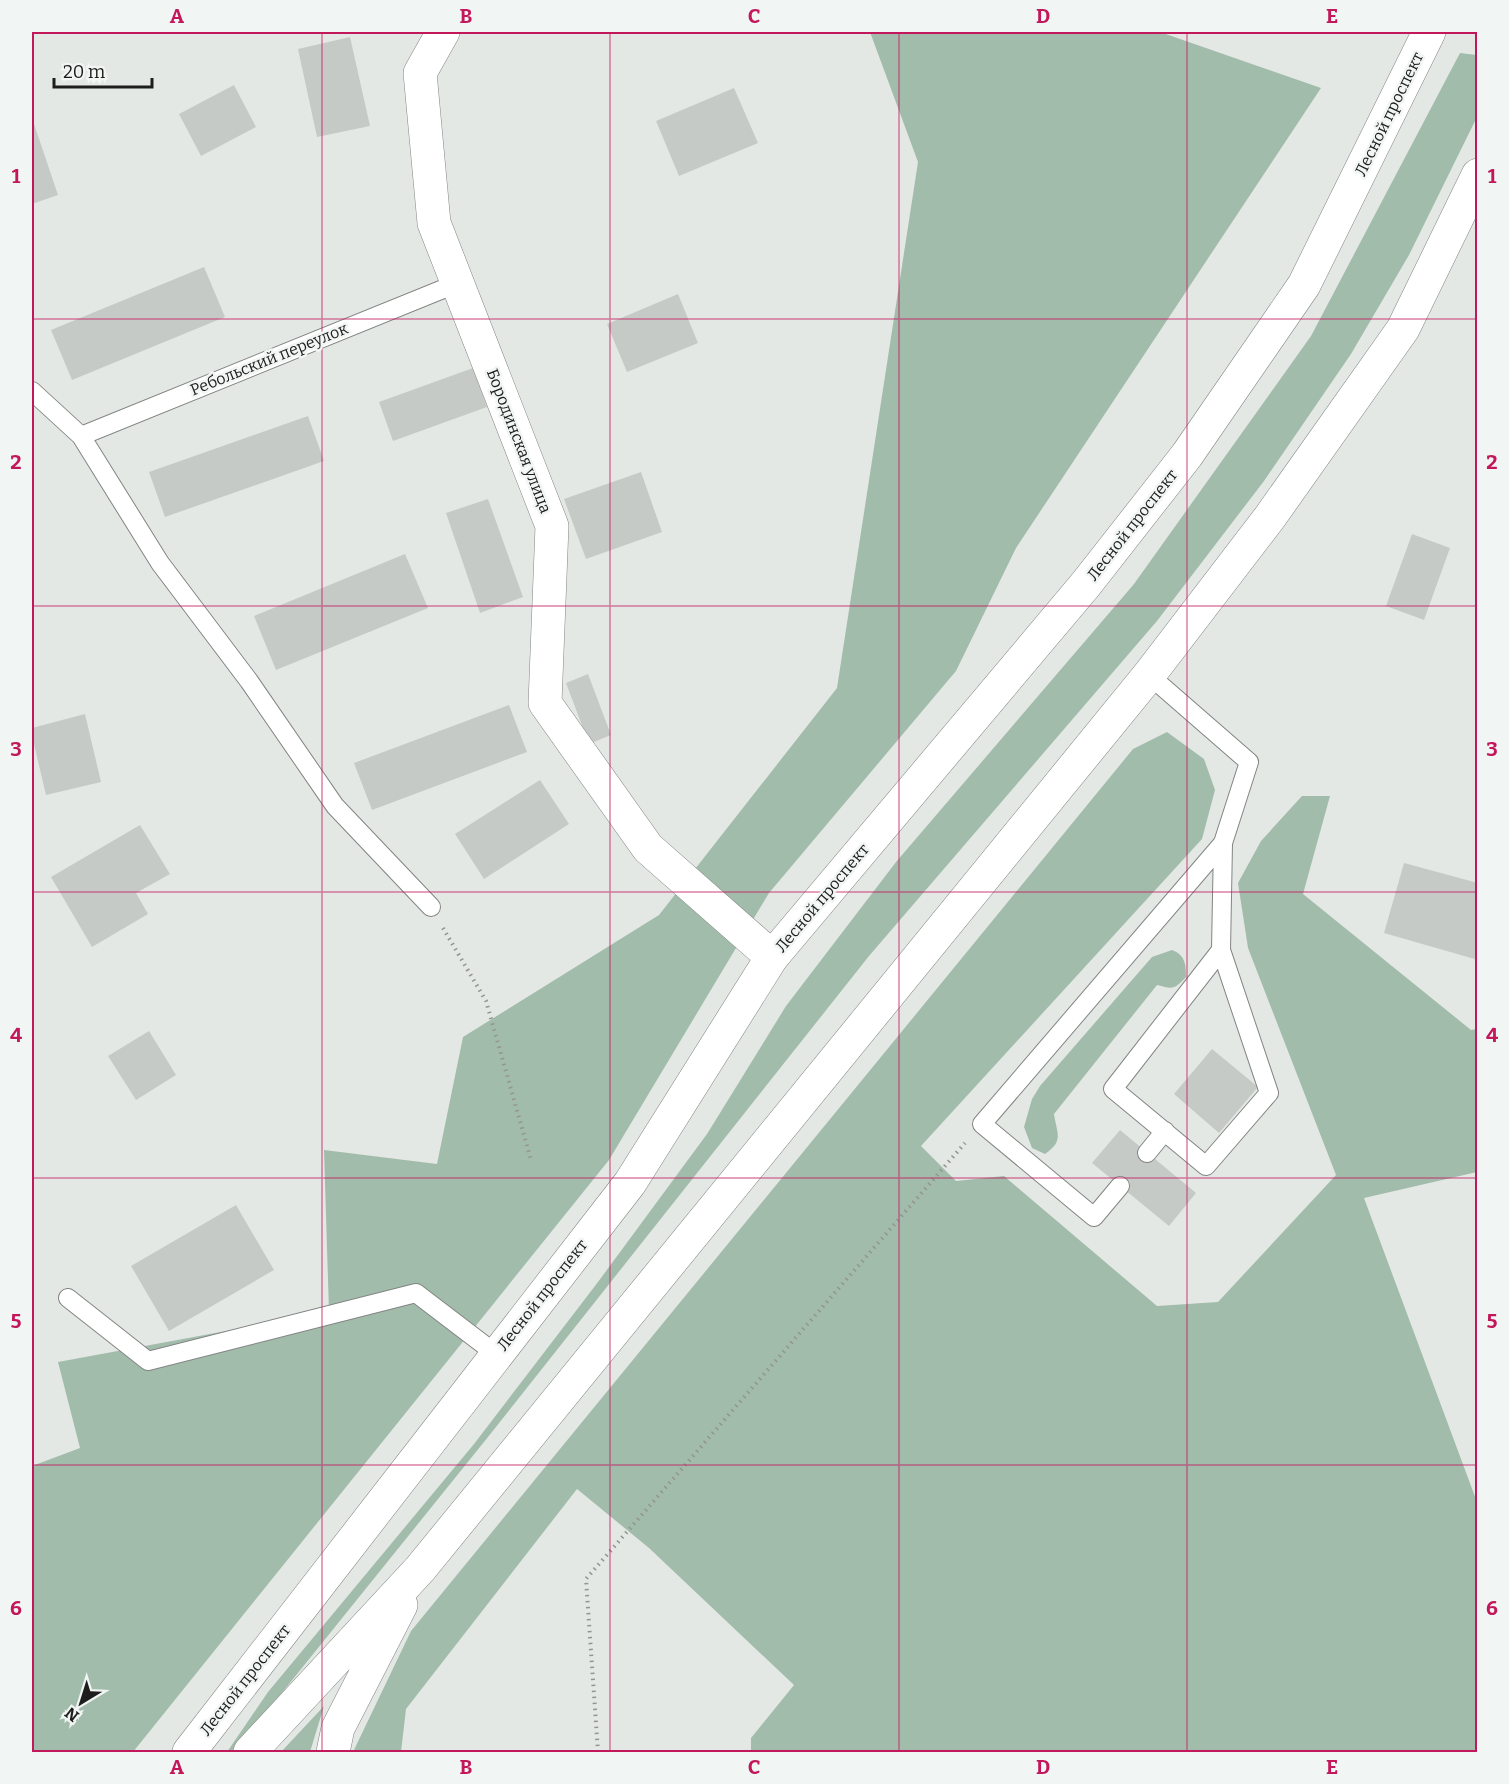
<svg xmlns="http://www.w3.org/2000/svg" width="1509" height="1784" viewBox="0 0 1509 1784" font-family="Bitter,serif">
	<rect width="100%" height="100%" fill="#e4e8e5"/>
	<!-- green -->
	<path fill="#a2bcab" d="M 870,32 L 1160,32 L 1321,88 L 1016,548 L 956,671 L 769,893 L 609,1160 L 133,1752 L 32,1752 L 32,1466 L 80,1448 L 58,1362 L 329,1312 L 324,1150 L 437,1164 L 463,1037 L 659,915 L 837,688 L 918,162 Z
		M 1460,53 L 1477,55 L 1477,117 L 1409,255 L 1351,354 L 1264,481 L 1157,621 L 869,956 L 488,1437 L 285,1689 L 231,1752 L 227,1752 L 268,1692 L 474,1444 L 598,1282 L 707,1134 L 786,1006 L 896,862 L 1134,584 L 1311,336 Z
		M 1167,732 L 1204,759 L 1215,790 L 1202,839 L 921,1146 L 956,1181 L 1004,1176 L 1157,1306 L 1218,1302 L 1336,1175 L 1248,948 L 1238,883 L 1261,841 L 1302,796 L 1330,796 L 1303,894 L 1471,1030 L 1477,1029 L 1477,1172 L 1364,1198 L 1477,1502 L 1477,1752 L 751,1752 L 751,1738 L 794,1685 L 649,1548 L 577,1489 L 406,1709 L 401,1752 L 353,1752 L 411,1631 L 1133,749 Z
		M 1172,950 C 1185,955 1186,964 1186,977 C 1174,990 1173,989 1157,985 L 1054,1114 C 1057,1134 1064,1141 1045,1154 L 1032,1148 L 1024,1127 L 1032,1099 L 1040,1086 L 1152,957 Z
		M 324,1706 L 310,1752 L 281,1752 Z"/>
	<!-- building -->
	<path fill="#c6cac7" d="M 350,37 L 370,126 L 317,137 L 298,49 Z
		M 234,85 L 256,127 L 201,156 L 179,114 Z
		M 734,88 L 758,143 L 679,176 L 656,121 Z
		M 32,118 L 58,195 L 32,204 Z
		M 204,267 L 225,317 L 72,380 L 51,330 Z
		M 678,294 L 698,343 L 627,372 L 607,324 Z
		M 473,368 L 487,407 L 393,441 L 379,402 Z
		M 308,416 L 324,461 L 165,517 L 149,472 Z
		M 641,472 L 662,532 L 586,559 L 564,499 Z
		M 488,499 L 523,597 L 480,613 L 446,513 Z
		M 1412,534 L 1450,548 L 1424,620 L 1386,606 Z
		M 405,554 L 428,608 L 276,670 L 254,616 Z
		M 588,674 L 611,735 L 589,744 L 566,683 Z
		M 509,705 L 527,752 L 372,810 L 354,763 Z
		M 85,714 L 101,782 L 46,795 L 32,736 L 32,728 Z
		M 540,780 L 569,824 L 484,879 L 455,834 Z
		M 140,825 L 170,874 L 136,893 L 148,914 L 92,947 L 51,877 Z
		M 1404,863 L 1478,883 L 1478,960 L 1384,933 Z
		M 149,1031 L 176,1075 L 136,1100 L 108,1056 Z
		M 1212,1049 L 1258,1087 L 1219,1133 L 1174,1094 Z
		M 1120,1130 L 1196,1193 L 1169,1226 L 1092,1163 Z
		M 236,1205 L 274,1270 L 169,1331 L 131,1266 Z"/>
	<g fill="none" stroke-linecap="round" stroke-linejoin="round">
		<!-- service casing -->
		<g stroke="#828583" stroke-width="20">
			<path id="service" d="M 32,391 L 81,436 L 160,563 L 249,681 L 335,806 L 431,907
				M 81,436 L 458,283
				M 1149,675 L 1249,762 L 1223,843 L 1221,950 L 1269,1093 L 1206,1166 L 1113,1089 L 1221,950
				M 1147,1153 L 1165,1131
				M 1120,1186 L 1094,1217 L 982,1124 L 1223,843
				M 68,1298 L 148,1361 L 416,1293 L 496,1354"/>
		</g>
		<!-- minor casing -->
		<g stroke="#828583" stroke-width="34">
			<path id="minor" d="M 443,32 L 420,73 L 434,223 L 552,526 L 545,703 L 648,848 L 772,957"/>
		</g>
		<!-- primary casing -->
		<g stroke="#828583" stroke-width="34">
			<path id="primary" d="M 189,1752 L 630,1183 L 772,957 L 1086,584 L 1187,455 L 1304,285 L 1429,32
				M 250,1752 L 420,1569 L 1149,675 L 1270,517 L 1403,329 L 1478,175
				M 333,1752 L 338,1728 L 401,1605"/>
		</g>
		<!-- path -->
		<path stroke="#939593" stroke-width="4" stroke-dasharray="1.5 4.5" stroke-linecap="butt" d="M 443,928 L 486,1001 L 531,1160
			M 598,1752 L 586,1579 L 965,1143"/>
		<!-- service -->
		<use href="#service" stroke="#fff" stroke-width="18"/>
		<!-- minor -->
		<use href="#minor" stroke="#fff" stroke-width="33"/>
		<!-- primary -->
		<use href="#primary" stroke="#fff" stroke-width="33"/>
	</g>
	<!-- grid -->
	<path fill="none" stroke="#c2185b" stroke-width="1.5" stroke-opacity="0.55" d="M 322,32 L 322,1752M 610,32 L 610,1752M 899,32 L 899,1752M 1187,32 L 1187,1752M 32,319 L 1478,319M 32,606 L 1478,606M 32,892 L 1478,892M 32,1178 L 1478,1178M 32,1465 L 1478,1465"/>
	<g text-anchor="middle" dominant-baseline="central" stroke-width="5" stroke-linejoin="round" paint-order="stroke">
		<!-- street labels -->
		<g font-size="16" fill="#1c1d1c" stroke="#f1f5f3">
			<text transform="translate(1389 114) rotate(-64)">Лесной проспект</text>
			<text transform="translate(269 359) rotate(-22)">Ребольский переулок</text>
			<text transform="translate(519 441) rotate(69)">Бородинская улица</text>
			<text transform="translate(1132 525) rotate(-52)">Лесной проспект</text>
			<text transform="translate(822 898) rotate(-50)">Лесной проспект</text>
			<text transform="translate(542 1295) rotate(-52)">Лесной проспект</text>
			<text transform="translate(245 1680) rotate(-52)">Лесной проспект</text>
		</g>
	</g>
	<!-- border -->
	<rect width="1509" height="1784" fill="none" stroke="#f1f5f3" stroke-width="66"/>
	<!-- north arrow -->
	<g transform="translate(81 1703) rotate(218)" stroke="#f1f5f3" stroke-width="4.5" paint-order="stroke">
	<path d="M0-4.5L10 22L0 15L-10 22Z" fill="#1c1d1c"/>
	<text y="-9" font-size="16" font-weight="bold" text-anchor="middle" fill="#1c1d1c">N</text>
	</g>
	<!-- scale -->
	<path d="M54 78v9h98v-9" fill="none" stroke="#1c1d1c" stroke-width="3"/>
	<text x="63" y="78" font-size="18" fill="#1c1d1c" stroke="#f1f5f3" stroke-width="4.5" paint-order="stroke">20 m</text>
	<rect x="33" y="33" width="1443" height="1718" fill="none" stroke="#c2185b" stroke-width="2"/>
	<g font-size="20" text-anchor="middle" font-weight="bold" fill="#c2185b">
		<text x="177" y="23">A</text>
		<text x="466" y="23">B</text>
		<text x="754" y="23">C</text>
		<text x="1043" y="23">D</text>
		<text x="1332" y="23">E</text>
		<text x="16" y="183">1</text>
		<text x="1492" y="183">1</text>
		<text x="16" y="469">2</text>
		<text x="1492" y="469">2</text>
		<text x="16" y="756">3</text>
		<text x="1492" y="756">3</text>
		<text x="16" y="1042">4</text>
		<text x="1492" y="1042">4</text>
		<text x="16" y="1328">5</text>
		<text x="1492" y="1328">5</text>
		<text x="16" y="1615">6</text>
		<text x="1492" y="1615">6</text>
		<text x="177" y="1774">A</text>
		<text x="466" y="1774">B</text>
		<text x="754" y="1774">C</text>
		<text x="1043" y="1774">D</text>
		<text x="1332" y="1774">E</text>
	</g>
</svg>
